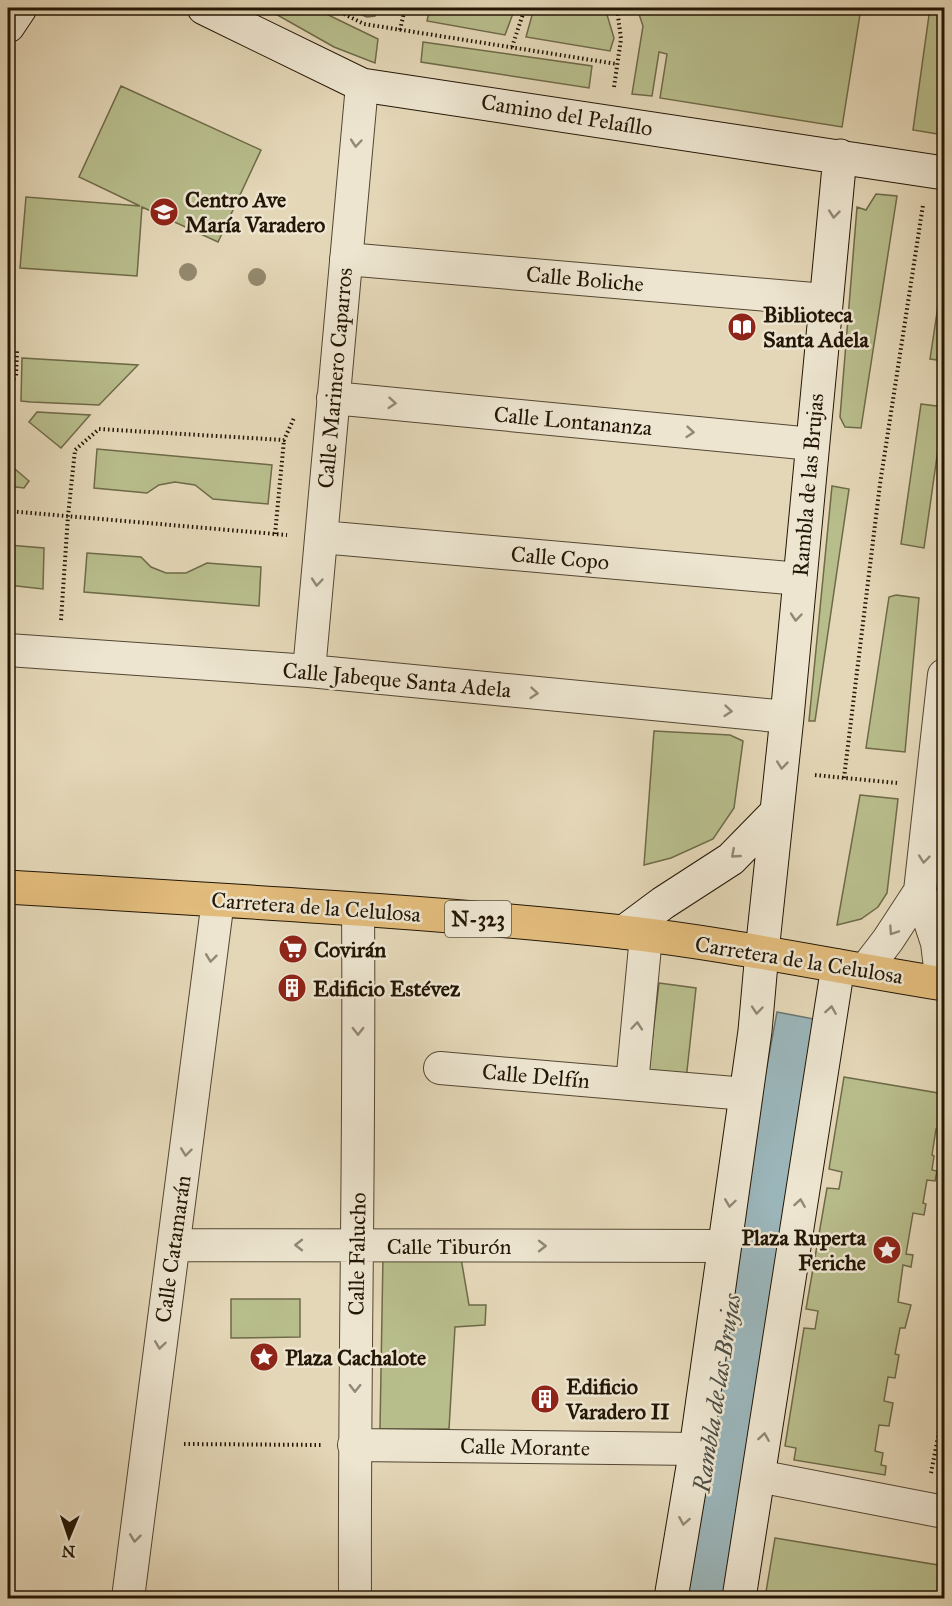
<svg xmlns="http://www.w3.org/2000/svg" width="952" height="1606" viewBox="0 0 952 1606" font-family="'IM FELL Great Primer',serif">
	<rect width="100%" height="100%" fill="#e4d7b7"/>
	<filter id="stains"><feTurbulence type="fractalNoise" baseFrequency=".00333" numOctaves="4"/><feColorMatrix values="0 0 0 0 .2 0 0 0 0 .09 0 0 0 0 .02 0 0 0 .5 -.17"/></filter>
	<radialGradient id="worn" r=".72"><stop offset=".6" stop-color="#630" stop-opacity="0"/><stop offset="1" stop-color="#630" stop-opacity=".3"/></radialGradient>
	<!-- green -->
	<path fill="#b8bd8c" stroke="#6e6a48" stroke-width="1.5" d="M 265,8 L 314,8 L 378,39 L 375,63 L 334,47 Z
		M 344,8 L 376,8 L 375,16 L 367,17 Z
		M 430,8 L 515,8 L 505,35 L 427,21 Z
		M 534,8 L 605,8 L 614,38 L 610,51 L 526,37 Z
		M 637,8 L 861,8 L 842,127 L 660,98 L 667,54 L 659,52 L 652,96 L 632,94 L 643,26 Z
		M 930,8 L 944,8 L 944,135 L 913,130 Z
		M 423,42 L 592,66 L 589,88 L 421,62 Z
		M 121,86 L 261,150 L 218,242 L 142,207 L 137,276 L 20,268 L 26,197 L 140,206 L 79,177 Z
		M 876,194 L 897,196 L 861,428 L 845,427 L 840,417 L 857,207 L 866,210 Z
		M 944,266 L 944,361 L 930,359 Z
		M 22,358 L 138,365 L 99,405 L 31,402 L 21,401 Z
		M 921,404 L 944,407 L 924,548 L 901,544 Z
		M 37,412 L 90,415 L 61,448 L 29,422 Z
		M 97,449 L 272,465 L 268,504 L 213,499 L 195,485 L 175,482 L 159,485 L 147,493 L 94,488 Z
		M 8,463 L 29,481 L 24,488 L 8,486 Z
		M 832,486 L 849,489 L 815,721 L 809,721 Z
		M 8,545 L 44,548 L 43,589 L 8,585 Z
		M 87,553 L 141,557 L 151,567 L 166,573 L 186,573 L 207,563 L 261,567 L 259,606 L 84,592 Z
		M 896,595 L 919,598 L 905,752 L 866,748 L 889,597 Z
		M 654,731 L 730,735 L 743,741 L 734,808 L 713,839 L 671,858 L 644,865 Z
		M 860,795 L 898,799 L 887,893 L 878,907 L 861,919 L 837,925 Z
		M 659,983 L 696,988 L 686,1080 L 648,1076 Z
		M 844,1077 L 944,1094 L 944,1119 L 942,1119 L 940,1129 L 936,1129 L 932,1155 L 934,1156 L 932,1170 L 937,1171 L 935,1181 L 927,1180 L 923,1203 L 926,1204 L 924,1215 L 913,1213 L 906,1254 L 913,1255 L 911,1267 L 903,1265 L 898,1302 L 911,1305 L 905,1328 L 900,1328 L 895,1354 L 899,1355 L 895,1378 L 888,1377 L 884,1401 L 893,1403 L 889,1426 L 879,1425 L 875,1451 L 883,1453 L 881,1465 L 886,1466 L 885,1475 L 794,1460 L 796,1448 L 785,1446 L 804,1328 L 815,1329 L 818,1311 L 806,1309 L 827,1188 L 839,1189 L 842,1172 L 829,1169 Z
		M 383,1256 L 461,1258 L 469,1305 L 486,1305 L 485,1325 L 455,1327 L 449,1429 L 380,1429 Z
		M 231,1299 L 300,1299 L 300,1337 L 231,1338 Z
		M 775,1538 L 944,1566 L 944,1598 L 765,1598 Z"/>
	<!-- water -->
	<path fill="#9bb6bb" stroke="#6b7672" stroke-width="1.5" d="M 777,1012 L 819,1020 L 726,1598 L 682,1598 L 757,1120 Z"/>
	<g fill="none" stroke-linecap="round" stroke-linejoin="round">
		<!-- street casing -->
		<g stroke="#534632" stroke-width="34">
			<path id="street" d="M 346,259 L 825,300
				M 333,398 L 812,444
				M 321,537 L 800,579
				M 8,650 L 309,671 L 787,717
				M 309,671 L 362,85
				M 865,970 L 888,940 L 920,891
				M 942,984 L 937,943 L 920,891 L 944,675
				M 440,1068 L 746,1094
				M 632,1084 L 646,936
				M 174,1245 L 724,1246
				M 354,1445 L 696,1449
				M 758,1476 L 944,1512
				M 128,1598 L 218,900
				M 355,1598 C 354,1369 360,1139 358,909"/>
		</g>
		<!-- secondary casing -->
		<g stroke="#231605" stroke-width="35">
			<path id="secondary" d="M 204,8 L 362,85 L 944,173
				M 8,26 L 20,8
				M 624,932 L 663,903 L 731,859 L 776,813
				M 671,1598 L 696,1449 L 755,1031 L 762,952 L 787,717 L 840,156
				M 739,1598 L 838,966"/>
		</g>
		<!-- highway casing -->
		<g stroke="#231605" stroke-width="35">
			<path id="highway" d="M 8,887 C 212,900 418,910 622,932 C 730,944 837,967 944,984"/>
		</g>
		<!-- path -->
		<path stroke="#231605" stroke-width="4" stroke-dasharray="1.5 3" stroke-linecap="butt" d="M 332,8 L 364,24 L 617,64
			M 400,30 L 405,8
			M 512,47 L 525,8
			M 614,87 L 621,39 L 617,8
			M 8,386 L 16,376 L 17,351
			M 8,511 L 287,535
			M 275,534 L 284,440
			M 61,620 L 68,516 L 75,450 L 99,429 L 284,440 L 294,418
			M 815,775 L 897,783
			M 844,778 L 880,484 L 923,205
			M 184,1444 L 321,1445
			M 931,1473 L 944,1406"/>
		<!-- street -->
		<use href="#street" stroke="#ede5d0" stroke-width="32"/>
		<!-- secondary -->
		<use href="#secondary" stroke="#ede5d0" stroke-width="33"/>
		<!-- highway -->
		<use href="#highway" stroke="#e2bc7c" stroke-width="33"/>
	</g>
	<!-- trees -->
	<g fill="#93886c">
		<circle cx="188" cy="272" r="9"/>
		<circle cx="257" cy="277" r="9"/>
	</g>
	<!-- one-way arrows -->
	<defs><path id="oneway-chevron" d="M-2-3.5L2.5 0L-2 3.5" fill="none" stroke-width="1.6" stroke-linecap="round" stroke-linejoin="round" transform="scale(1.5)"/></defs>
	<g stroke="#928875">
		<use href="#oneway-chevron" transform="translate(356 143) rotate(95)"/>
		<use href="#oneway-chevron" transform="translate(834 214) rotate(96)"/>
		<use href="#oneway-chevron" transform="translate(392 403) rotate(5)"/>
		<use href="#oneway-chevron" transform="translate(690 432) rotate(5)"/>
		<use href="#oneway-chevron" transform="translate(317 582) rotate(95)"/>
		<use href="#oneway-chevron" transform="translate(796 617) rotate(95)"/>
		<use href="#oneway-chevron" transform="translate(534 693) rotate(5)"/>
		<use href="#oneway-chevron" transform="translate(728 711) rotate(5)"/>
		<use href="#oneway-chevron" transform="translate(782 765) rotate(96)"/>
		<use href="#oneway-chevron" transform="translate(735 854) rotate(139)"/>
		<use href="#oneway-chevron" transform="translate(924 859) rotate(96)"/>
		<use href="#oneway-chevron" transform="translate(893 931) rotate(124)"/>
		<use href="#oneway-chevron" transform="translate(211 958) rotate(97)"/>
		<use href="#oneway-chevron" transform="translate(757 1010) rotate(95)"/>
		<use href="#oneway-chevron" transform="translate(831 1010) rotate(-81)"/>
		<use href="#oneway-chevron" transform="translate(637 1026) rotate(-85)"/>
		<use href="#oneway-chevron" transform="translate(358 1031) rotate(90)"/>
		<use href="#oneway-chevron" transform="translate(186 1152) rotate(97)"/>
		<use href="#oneway-chevron" transform="translate(730 1203) rotate(98)"/>
		<use href="#oneway-chevron" transform="translate(800 1203) rotate(-81)"/>
		<use href="#oneway-chevron" transform="translate(299 1245) rotate(-180)"/>
		<use href="#oneway-chevron" transform="translate(542 1246)"/>
		<use href="#oneway-chevron" transform="translate(160 1345) rotate(98)"/>
		<use href="#oneway-chevron" transform="translate(355 1388) rotate(91)"/>
		<use href="#oneway-chevron" transform="translate(764 1437) rotate(-81)"/>
		<use href="#oneway-chevron" transform="translate(684 1521) rotate(100)"/>
		<use href="#oneway-chevron" transform="translate(135 1538) rotate(97)"/>
	</g>
	<!-- icons -->
	<defs>
		<g id="school-disc" transform="scale(1.5)"><circle r="9.5" fill="#8f2418" stroke="#ede5d0"/><path d="M0-5L7-2L0 1L-7-2ZM-4 1L0 2.5L4 1V4Q0 6-4 4Z" fill="#fff"/></g>
		<g id="library-disc" transform="scale(1.5)"><circle r="9.5" fill="#8f2418" stroke="#ede5d0"/><path d="M-6-4Q-3-5.5-.7-3.5V5Q-3 3-6 4ZM6-4Q3-5.5 .7-3.5V5Q3 3 6 4Z" fill="#fff"/></g>
		<g id="supermarket-disc" transform="scale(1.5)"><circle r="9.5" fill="#8f2418" stroke="#ede5d0"/><path d="M-6-5.5h2.5l.6 2H6L4.5 2H-2.5L-4.4-4H-6ZM-1.5 3.2a1.3 1.3 0 1 0 .1 0ZM3 3.2a1.3 1.3 0 1 0 .1 0Z" fill="#fff"/></g>
		<g id="building-disc" transform="scale(1.5)"><circle r="9.5" fill="#8f2418" stroke="#ede5d0"/><path d="M-4-6H4V6H1V3H-1V6H-4ZM-2.5-4.3h1.7v1.8h-1.7ZM.8-4.3h1.7v1.8H.8ZM-2.5-1h1.7V.8h-1.7ZM.8-1h1.7V.8H.8Z" fill="#fff"/></g>
		<g id="sight-disc" transform="scale(1.5)"><circle r="9.5" fill="#8f2418" stroke="#ede5d0"/><path d="M0-6L1.8-2.2L6-1.7L2.9 1.2L3.7 5.4L0 3.3L-3.7 5.4L-2.9 1.2L-6-1.7L-1.8-2.2Z" fill="#fff"/></g>
	</defs>
	<g fill-rule="evenodd">
		<use href="#school-disc" x="164" y="212"/>
		<use href="#library-disc" x="742" y="327"/>
		<use href="#supermarket-disc" x="293" y="949"/>
		<use href="#building-disc" x="292" y="988"/>
		<use href="#sight-disc" x="887" y="1250"/>
		<use href="#sight-disc" x="264" y="1357"/>
		<use href="#building-disc" x="545" y="1399"/>
	</g>
	<g text-anchor="middle" dominant-baseline="central" stroke-width="5" stroke-linejoin="round" paint-order="stroke">
		<!-- shield labels -->
		<rect fill="#ede5d0" stroke="#605442" stroke-width="1.5" x="445" y="901" width="66" height="36" rx="4.5"/>
		<g font-size="21" font-weight="bold" fill="#231605">
			<text x="478" y="919">N-323</text>
		</g>
		<!-- street labels -->
		<g font-size="22" fill="#231605" stroke="#ede5d0">
			<text transform="translate(567 115) rotate(9)">Camino del Pelaíllo</text>
			<text transform="translate(585 279) rotate(5)">Calle Boliche</text>
			<text transform="translate(335 378) rotate(-85)">Calle Marinero Caparros</text>
			<text transform="translate(573 421) rotate(5)">Calle Lontananza</text>
			<text transform="translate(808 485) rotate(-85)">Rambla de las Brujas</text>
			<text transform="translate(560 558) rotate(5)">Calle Copo</text>
			<text transform="translate(397 680) rotate(5)">Calle Jabeque Santa Adela</text>
			<text transform="translate(316 907) rotate(4)">Carretera de la Celulosa</text>
			<text transform="translate(799 960) rotate(9)">Carretera de la Celulosa</text>
			<text transform="translate(536 1076) rotate(5)">Calle Delfín</text>
			<text x="449" y="1246">Calle Tiburón</text>
			<text transform="translate(173 1249) rotate(-82)">Calle Catamarán</text>
			<text transform="translate(357 1254) rotate(-89)">Calle Falucho</text>
			<text transform="translate(525 1447) rotate(1)">Calle Morante</text>
		</g>
		<!-- poi labels -->
		<g font-size="22" font-weight="bold" fill="#231605" stroke="#ede5d0" text-anchor="start">
			<text x="185" y="199">Centro Ave<tspan x="185" dy="25">María Varadero</tspan></text>
			<text x="763" y="314">Biblioteca<tspan x="763" dy="25">Santa Adela</tspan></text>
			<text x="314" y="949">Covirán</text>
			<text x="313" y="988">Edificio Estévez</text>
			<text x="866" y="1237" text-anchor="end">Plaza Ruperta<tspan x="866" dy="25">Feriche</tspan></text>
			<text x="285" y="1357">Plaza Cachalote</text>
			<text x="566" y="1386">Edificio<tspan x="566" dy="25">Varadero II</tspan></text>
		</g>
		<!-- water labels -->
		<g font-size="24" font-style="italic" fill="#4d4e45" stroke="#ede5d0">
			<text transform="translate(717 1393) rotate(-81)">Rambla de las Brujas</text>
		</g>
	</g>
	<!-- margin -->
	<rect width="952" height="1606" fill="none" stroke="#e4d7b7" stroke-width="30"/>
	<rect x="9" y="9" width="934" height="1588" fill="none" stroke="#231605" stroke-width="3"/>
	<rect x="15" y="15" width="922" height="1576" fill="none" stroke="#231605" stroke-width="1.5"/>
	<!-- north arrow -->
	<g transform="translate(69 1537) rotate(182)" stroke="#ede5d0" stroke-width="4.5" paint-order="stroke">
	<path d="M0-4.5L10 22L0 15L-10 22Z" fill="#231605"/>
	<text y="-9" font-size="16" font-weight="bold" text-anchor="middle" fill="#231605">N</text>
	</g>
	<rect width="100%" height="100%" filter="url(#stains)"/>
	<rect width="100%" height="100%" fill="url(#worn)"/>
</svg>
